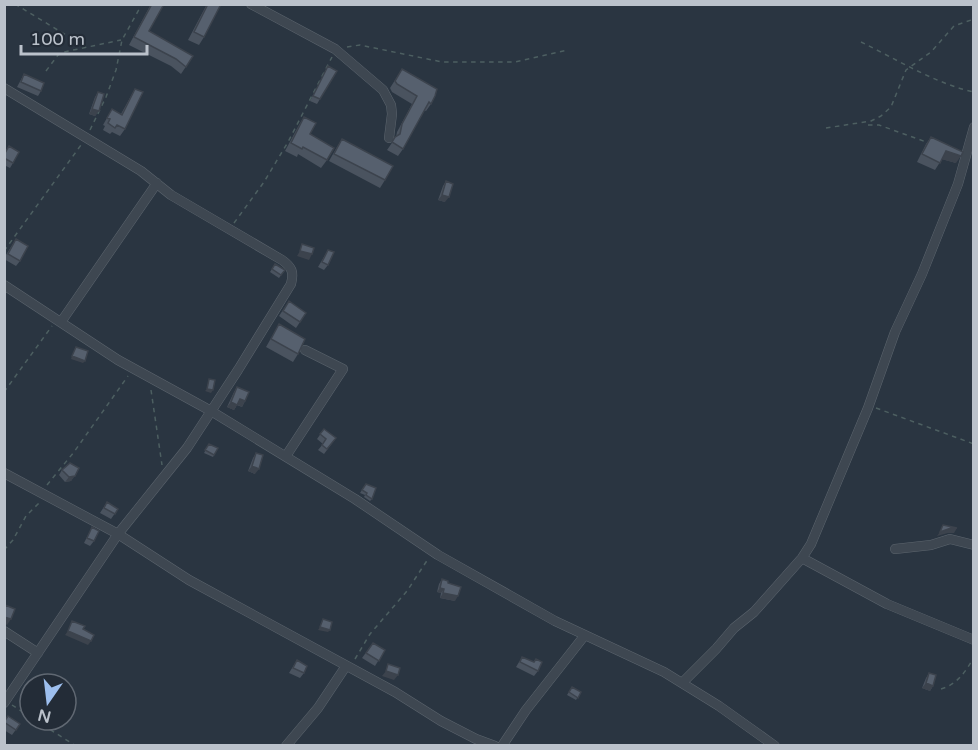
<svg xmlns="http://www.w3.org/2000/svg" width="978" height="750" viewBox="0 0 978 750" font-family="'Varela Round',sans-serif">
	<rect width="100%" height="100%" fill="#2a3541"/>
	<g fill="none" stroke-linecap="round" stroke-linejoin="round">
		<!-- minor casing -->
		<g stroke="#5c656e" stroke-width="10">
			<path id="minor" d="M 251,4 L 335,49 L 383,90 L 391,105 L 392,114 L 389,138
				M 4,88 L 141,171 L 171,195 L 282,260 C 292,267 294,272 291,284 L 238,370 L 187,448 L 118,534 L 4,703
				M 4,285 L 118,360 L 211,411 L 355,499 L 438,555 L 555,621 L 664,672 L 719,706 L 775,746
				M 61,322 L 157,183
				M 286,456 L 343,369 L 305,350
				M 4,473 L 118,534 L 189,580 L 395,692 L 441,721 L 476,739 L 495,746
				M 895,549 L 931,545 L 950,539 L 974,545
				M 802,558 L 887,604 L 974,640
				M 4,631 L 38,653
				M 682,683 L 716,649 L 734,628 L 754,612 L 802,558 L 811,544 L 868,408 L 895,332 L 922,274 L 958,184 L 974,127
				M 286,746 L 318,708 L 346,666
				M 502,746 L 526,710 L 585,635"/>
		</g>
		<!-- path -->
		<path stroke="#4d5f61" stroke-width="1.5" stroke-dasharray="4.5 4.5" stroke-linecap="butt" d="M 15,4 L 84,46
			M 861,42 C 896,59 936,84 974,92
			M 347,47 L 360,45 L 442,62 L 515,62 L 568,50
			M 46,71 L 58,55 L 64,52 L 121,40
			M 868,125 L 879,125 L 929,143
			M 826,128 L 871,121 L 881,116 L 891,107 L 906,70 L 931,52 L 954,26 L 974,19
			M 90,130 L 106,97 L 116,70 L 122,40 L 142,4
			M 234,223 L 264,182 L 288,142 L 332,57
			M 4,251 L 81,145
			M 151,390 L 162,465
			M 4,392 L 52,326
			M 876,408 L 974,444
			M 47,485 L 74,452 L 128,376
			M 4,550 L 13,540 L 26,516 L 40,502
			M 355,659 L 370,634 L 407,591 L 428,559
			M 941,689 C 958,684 966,671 974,657
			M 12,705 L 30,717
			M 35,720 L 76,746"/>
		<!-- minor -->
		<use href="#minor" stroke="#3e4751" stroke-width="9"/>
	</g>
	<!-- wall -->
	<path fill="#4a535f" d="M 151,4 L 164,4 L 149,31 L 193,56 L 181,74 L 171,66 L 129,45 Z
		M 207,4 L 221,4 L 204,37 L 199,45 L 188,40 Z
		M 328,66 L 320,99 L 317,104 L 310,101 Z
		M 402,69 L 431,104 L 426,111 L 424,110 L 403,149 L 398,156 L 387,150 L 396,137 L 397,132 L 412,104 L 392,92 L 390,88 Z
		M 24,74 L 41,91 L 38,96 L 17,87 Z
		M 135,89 L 125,129 L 120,136 L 112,132 L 110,134 L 103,130 L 105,126 L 103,125 L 112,109 L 121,114 L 131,96 Z
		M 98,92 L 99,111 L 95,116 L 89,114 L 95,97 Z
		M 304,117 L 310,134 L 327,160 L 321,168 L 298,154 L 297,157 L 285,151 L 299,125 Z
		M 931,137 L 956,163 L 942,159 L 935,170 L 917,162 L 926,144 Z
		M 342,139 L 385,180 L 380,188 L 329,161 L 337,147 Z
		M 9,146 L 13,163 L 10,168 L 4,165 L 4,153 Z
		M 446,181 L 445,202 L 438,200 L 443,186 Z
		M 16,239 L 20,261 L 16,266 L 4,259 L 4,258 Z
		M 328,250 L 328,265 L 324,270 L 318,267 Z
		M 275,264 L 285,270 L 279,278 L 270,272 Z
		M 289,301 L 306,313 L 296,328 L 279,316 Z
		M 279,324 L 298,354 L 293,362 L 266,347 Z
		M 237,387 L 245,401 L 242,407 L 237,405 L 234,410 L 227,407 L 234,392 Z
		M 324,429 L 336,438 L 324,454 L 318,450 L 323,444 L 317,439 Z
		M 209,444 L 218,448 L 213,457 L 204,453 Z
		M 256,453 L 255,474 L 248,471 L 253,458 Z
		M 79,468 L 71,481 L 65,482 L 59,475 L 62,470 Z
		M 366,484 L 372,499 L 370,501 L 364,497 L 365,495 L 360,493 Z
		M 107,502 L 118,509 L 111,519 L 100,513 Z
		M 92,527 L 94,541 L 90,546 L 84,543 Z
		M 442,579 L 448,583 L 455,601 L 440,598 L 441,593 L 437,592 L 439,584 Z
		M 373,643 L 385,650 L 375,666 L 362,658 Z
		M 522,657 L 534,662 L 536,659 L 538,671 L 534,676 L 516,667 Z
		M 297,660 L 304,673 L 300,678 L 289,673 Z
		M 929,673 L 933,686 L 930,691 L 922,688 L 926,678 Z
		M 572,687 L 581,692 L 576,700 L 567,695 Z
		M 4,721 L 20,724 L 12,735 L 4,730 Z"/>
	<!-- shaded-wall -->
	<path fill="#3c434d" d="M 92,109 L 99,111 L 95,116 L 89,114 Z
		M 946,151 L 961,156 L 956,163 L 941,159 Z
		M 442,195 L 449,197 L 445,202 L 438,200 Z
		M 300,251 L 312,254 L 309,260 L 297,256 Z
		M 72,356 L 85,361 L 83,363 L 71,359 Z
		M 207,389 L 213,390 L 211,393 L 205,391 Z
		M 240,399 L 245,401 L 242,407 L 236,404 Z
		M 231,402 L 237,405 L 234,410 L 227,407 Z
		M 252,466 L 259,469 L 255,474 L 248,471 Z
		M 75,476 L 71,481 L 65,482 L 69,477 Z
		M 951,528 L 957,528 L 954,533 L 948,533 L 937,536 L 940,532 Z
		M 440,588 L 444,589 L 441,593 L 437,592 Z
		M 443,593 L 458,596 L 455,601 L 440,598 Z
		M 4,617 L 11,619 L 7,625 L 4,623 Z
		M 320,627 L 330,630 L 328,632 L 318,630 Z
		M 68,631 L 91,641 L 88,645 L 65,635 Z
		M 386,671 L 398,675 L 394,680 L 382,676 Z
		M 926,683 L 933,686 L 930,691 L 922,688 Z"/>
	<!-- building -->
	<path fill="#56606e" stroke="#3c434d" stroke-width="1.5" d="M 152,4 L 164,4 L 149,31 L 193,56 L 186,67 L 176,59 L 134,37 Z
		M 208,4 L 221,4 L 204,37 L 194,32 Z
		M 328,66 L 337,71 L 320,99 L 313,96 Z
		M 402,69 L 437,89 L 435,96 L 431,104 L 429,102 L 403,149 L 392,142 L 395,137 L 400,134 L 402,124 L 417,96 L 397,84 L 395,81 Z
		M 24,74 L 44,83 L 41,91 L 21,82 Z
		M 135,89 L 143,92 L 125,129 L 117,125 L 115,128 L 108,123 L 110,119 L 107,118 L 112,109 L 122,115 Z
		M 98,92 L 104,94 L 99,111 L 92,109 Z
		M 304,117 L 316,123 L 310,134 L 334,148 L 327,160 L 303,147 L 302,149 L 291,143 Z
		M 931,137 L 963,152 L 961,156 L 946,151 L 940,163 L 922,154 Z
		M 342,139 L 393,166 L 385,180 L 334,154 Z
		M 9,146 L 19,152 L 13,163 L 4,158 L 4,155 Z
		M 446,181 L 453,184 L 449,197 L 442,195 Z
		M 16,239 L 28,246 L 20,261 L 8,254 Z
		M 302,244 L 314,248 L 312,254 L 300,251 Z
		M 328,250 L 334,252 L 328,265 L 322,262 Z
		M 275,264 L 285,270 L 281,275 L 272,269 Z
		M 289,301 L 306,313 L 300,322 L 283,311 Z
		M 279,324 L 305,339 L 298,354 L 271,339 Z
		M 76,347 L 88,351 L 85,361 L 72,356 Z
		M 209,379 L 215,380 L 213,390 L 207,389 Z
		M 237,387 L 249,392 L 245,401 L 240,399 L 237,405 L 231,402 Z
		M 324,429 L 336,438 L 327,449 L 322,445 L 326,439 L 320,434 Z
		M 209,444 L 218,448 L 214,455 L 205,450 Z
		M 256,453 L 263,455 L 259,469 L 252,466 Z
		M 70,463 L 79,468 L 75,476 L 69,477 L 62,470 Z
		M 366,484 L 376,488 L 372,499 L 366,495 L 367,493 L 362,490 Z
		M 107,502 L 118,509 L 115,514 L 104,508 Z
		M 943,525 L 957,528 L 951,528 L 940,532 Z
		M 92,527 L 99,531 L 94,541 L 87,538 Z
		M 442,579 L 448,581 L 448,583 L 461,587 L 458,596 L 443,593 L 444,589 L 440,588 Z
		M 5,605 L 15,609 L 11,619 L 4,617 Z
		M 323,619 L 332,622 L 330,630 L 320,627 Z
		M 72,621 L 85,626 L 83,629 L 94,635 L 91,641 L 68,631 Z
		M 373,643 L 385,650 L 379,661 L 366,653 Z
		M 522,657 L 534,662 L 536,659 L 542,662 L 538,671 L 520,662 Z
		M 297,660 L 307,666 L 304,673 L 293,668 Z
		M 388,664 L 400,668 L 398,675 L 386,671 Z
		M 929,673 L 936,675 L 933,686 L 926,683 Z
		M 572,687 L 581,692 L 578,698 L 569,692 Z
		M 8,716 L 20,724 L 16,730 L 4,722 Z"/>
	<!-- border -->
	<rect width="978" height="750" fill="none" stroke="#bbc2cb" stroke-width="12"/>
	<!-- north arrow -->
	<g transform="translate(48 702) rotate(194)"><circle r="28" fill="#232c37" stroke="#606872" stroke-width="1.5"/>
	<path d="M0-4.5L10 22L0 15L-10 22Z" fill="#9dbfee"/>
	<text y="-9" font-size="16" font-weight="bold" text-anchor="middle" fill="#bbc2cb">N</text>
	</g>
	<!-- scale -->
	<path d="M21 45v9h126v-9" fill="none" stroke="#bbc2cb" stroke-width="3"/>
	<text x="30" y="45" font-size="18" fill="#bbc2cb" stroke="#232c37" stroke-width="4.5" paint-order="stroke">100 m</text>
</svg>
